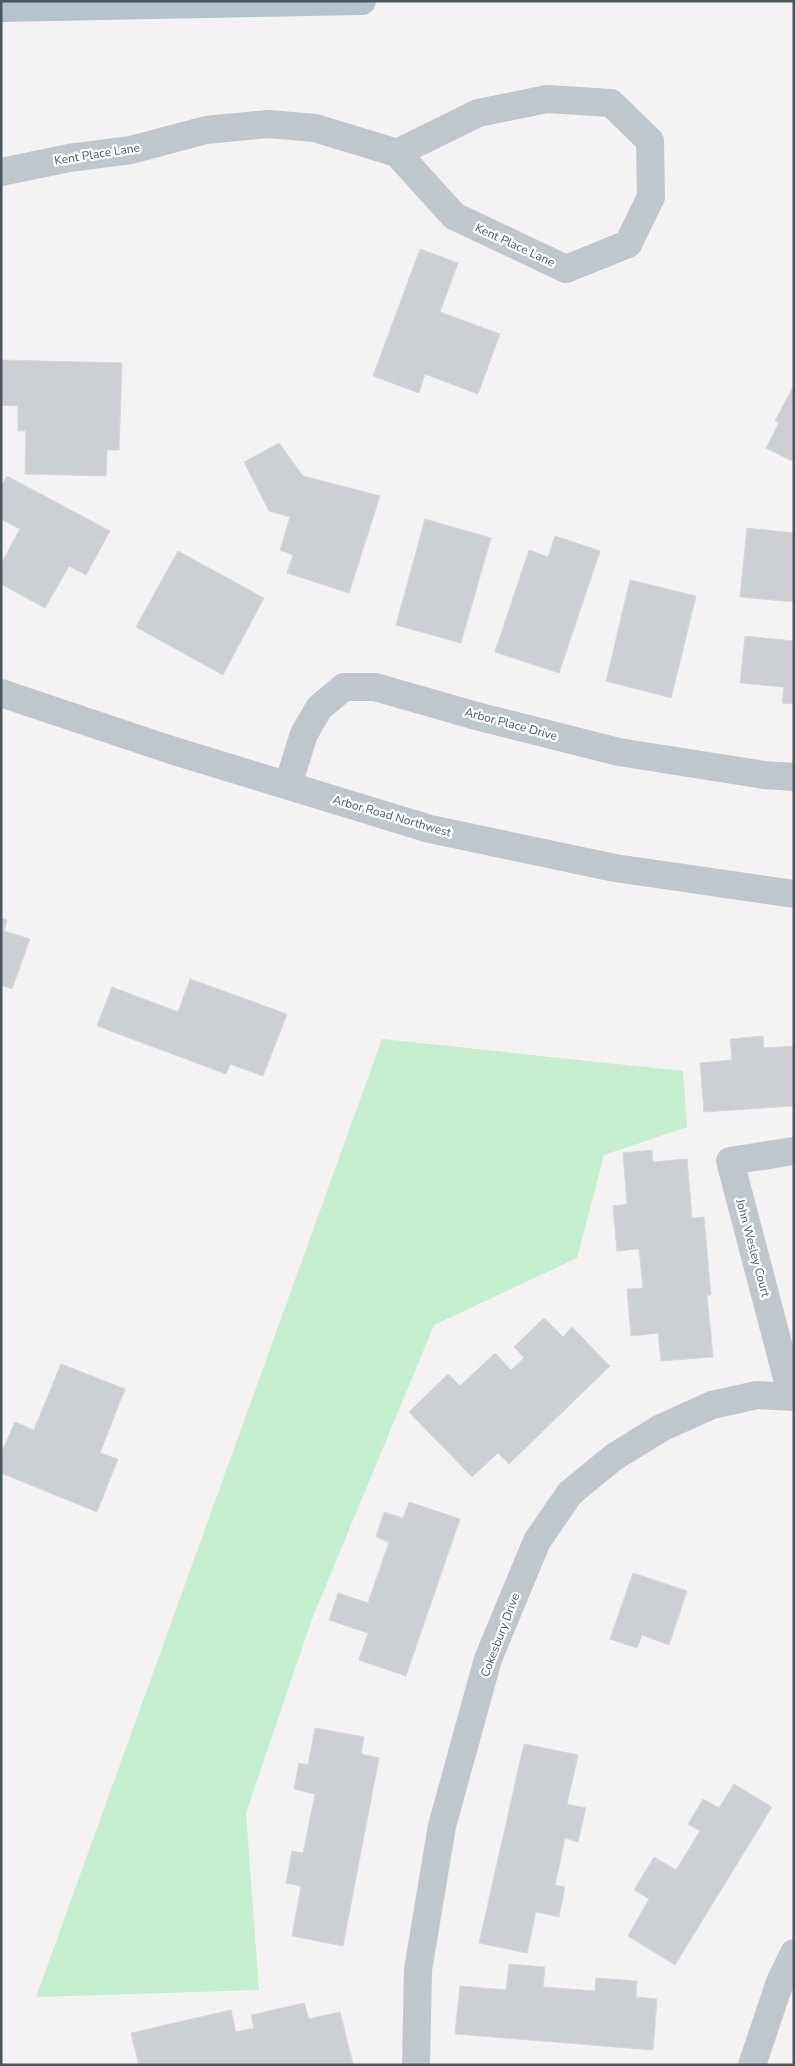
<svg xmlns="http://www.w3.org/2000/svg" width="795" height="2066" viewBox="0 0 795 2066" font-family="'Nunito Sans',sans-serif">
	<rect width="100%" height="100%" fill="#f4f2f2"/>
	<!-- green -->
	<path fill="#c5edd0" d="M 382,1039 L 683,1071 L 687,1127 L 604,1155 L 577,1258 L 434,1325 L 312,1619 L 246,1813 L 259,1990 L 36,1997 Z"/>
	<!-- building -->
	<path fill="#cccfd3" stroke="#d6d8dc" d="M 420,249 L 458,263 L 440,312 L 500,334 L 478,394 L 425,374 L 419,393 L 373,376 Z
		M 1,360 L 122,363 L 119,450 L 107,450 L 106,476 L 25,474 L 26,431 L 18,431 L 18,406 L 1,405 Z
		M 794,385 L 794,462 L 766,448 L 779,423 L 775,421 Z
		M 279,443 L 303,476 L 380,496 L 349,593 L 287,573 L 293,555 L 280,550 L 290,517 L 269,511 L 244,462 Z
		M 7,476 L 110,531 L 86,575 L 69,566 L 45,608 L 1,584 L 1,564 L 20,529 L 1,519 L 1,487 Z
		M 425,519 L 491,538 L 461,643 L 396,625 Z
		M 747,528 L 794,533 L 794,602 L 740,597 Z
		M 555,536 L 600,551 L 559,673 L 495,652 L 529,550 L 548,557 Z
		M 178,551 L 264,598 L 223,675 L 136,627 Z
		M 630,580 L 696,596 L 671,698 L 606,681 Z
		M 745,636 L 794,641 L 794,704 L 782,703 L 784,687 L 740,683 Z
		M 1,918 L 7,920 L 4,931 L 30,939 L 12,989 L 1,985 Z
		M 190,979 L 287,1014 L 263,1076 L 230,1064 L 226,1074 L 97,1026 L 112,987 L 178,1012 Z
		M 763,1036 L 764,1048 L 794,1046 L 794,1106 L 704,1112 L 700,1063 L 732,1060 L 730,1039 Z
		M 652,1150 L 653,1162 L 687,1159 L 692,1218 L 704,1217 L 711,1295 L 707,1295 L 713,1357 L 661,1361 L 658,1333 L 631,1336 L 627,1289 L 643,1288 L 639,1249 L 617,1251 L 613,1206 L 627,1204 L 623,1153 Z
		M 544,1318 L 563,1337 L 572,1327 L 610,1366 L 509,1464 L 498,1453 L 472,1477 L 409,1412 L 448,1374 L 460,1386 L 495,1353 L 511,1370 L 524,1358 L 514,1347 Z
		M 61,1364 L 125,1389 L 100,1453 L 118,1459 L 97,1512 L 1,1473 L 1,1454 L 15,1422 L 34,1430 Z
		M 409,1502 L 460,1519 L 406,1676 L 359,1660 L 368,1633 L 329,1620 L 338,1593 L 368,1603 L 389,1542 L 376,1537 L 384,1512 L 403,1518 Z
		M 633,1573 L 687,1591 L 669,1645 L 642,1635 L 637,1648 L 610,1639 Z
		M 315,1728 L 364,1737 L 361,1754 L 379,1758 L 343,1946 L 292,1936 L 301,1886 L 286,1883 L 292,1851 L 303,1853 L 315,1794 L 294,1789 L 299,1763 L 308,1765 Z
		M 524,1744 L 578,1755 L 567,1804 L 586,1808 L 578,1842 L 565,1838 L 555,1885 L 565,1887 L 559,1917 L 536,1912 L 527,1953 L 479,1943 Z
		M 734,1784 L 772,1807 L 675,1965 L 628,1936 L 649,1899 L 634,1890 L 654,1857 L 676,1870 L 700,1831 L 688,1824 L 703,1799 L 719,1808 Z
		M 509,1964 L 545,1967 L 543,1987 L 595,1991 L 596,1978 L 637,1981 L 636,1997 L 657,1999 L 653,2050 L 455,2034 L 460,1986 L 506,1990 Z
		M 304,2003 L 309,2019 L 340,2012 L 353,2064 L 139,2065 L 131,2033 L 231,2010 L 236,2032 L 254,2028 L 251,2015 Z"/>
	<g fill="none" stroke-linecap="round" stroke-linejoin="round">
		<!-- minor -->
		<path stroke="#bfc7cd" stroke-width="28" d="M 547,99 L 611,103 L 650,141 L 651,197 L 628,244 L 566,269 L 454,216 L 397,153 L 478,113 Z
			M 1,172 L 69,158 L 131,150 L 206,130 L 268,124 L 315,128 L 397,153
			M 288,785 L 304,734 L 319,708 L 344,687 L 375,687 L 480,717 L 619,752 L 764,775 L 794,777
			M 792,1397 L 730,1161 L 794,1151
			M 416,2065 L 418,1970 L 442,1826 L 488,1659 L 537,1541 L 570,1493 L 614,1457 L 661,1428 L 712,1405 L 757,1395 L 794,1397
			M 752,2065 L 780,1982 L 794,1953"/>
		<!-- tertiary -->
		<path stroke="#bfc7cd" stroke-width="28" d="M 1,693 L 171,750 L 430,829 L 615,868 L 794,894"/>
		<!-- primary -->
		<path stroke="#b4c3cd" stroke-width="28" d="M 1,8 L 362,1"/>
	</g>
	<g text-anchor="middle" dominant-baseline="central" stroke-width="4.5" stroke-linejoin="round" paint-order="stroke">
		<!-- street labels -->
		<g font-size="12" fill="#4b565e" stroke="#fff">
			<text transform="translate(97 154) rotate(-9)">Kent Place Lane</text>
			<text transform="translate(515 245) rotate(25)">Kent Place Lane</text>
			<text transform="translate(511 724) rotate(15)">Arbor Place Drive</text>
			<text transform="translate(392 816) rotate(16)">Arbor Road Northwest</text>
			<text transform="translate(753 1248) rotate(75)">John Wesley Court</text>
			<text transform="translate(500 1635) rotate(-69)">Cokesbury Drive</text>
		</g>
	</g>
	<!-- border -->
	<rect width="795" height="2066" fill="none" stroke="#4b565e" stroke-width="5"/>
</svg>
